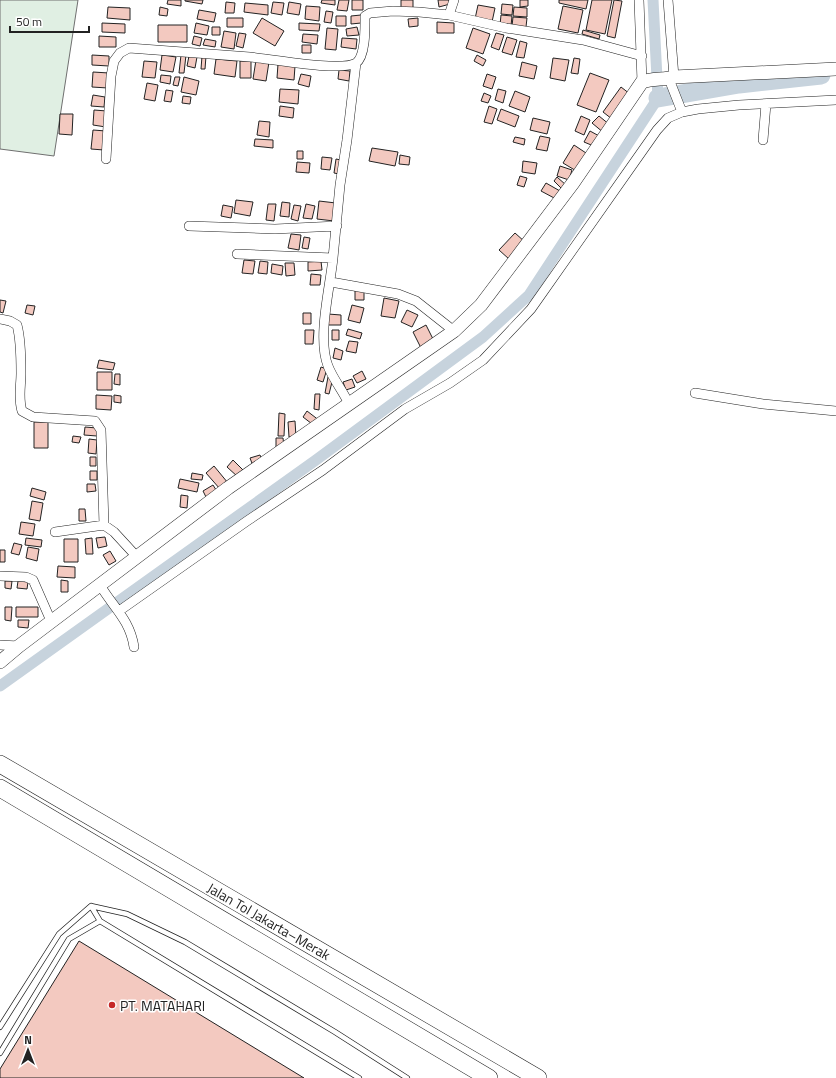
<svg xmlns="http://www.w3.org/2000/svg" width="836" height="1078" viewBox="0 0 836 1078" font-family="'Titillium Web',sans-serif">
	<rect width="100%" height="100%" fill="#fff"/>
	<!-- green -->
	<path fill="#e0efe3" stroke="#6f6f6f" d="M 0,0 L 78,0 L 54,156 L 0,149 Z"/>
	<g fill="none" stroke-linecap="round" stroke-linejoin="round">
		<!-- canal -->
		<path stroke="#c7d3dd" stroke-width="11" d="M 0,686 L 316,460 L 483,337 L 529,295 L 658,98 L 653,0"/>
		<!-- river -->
		<path stroke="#c7d3dd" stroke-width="19" d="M 658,98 L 739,84 L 821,75"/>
	</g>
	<!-- building -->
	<path fill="#f3c9c0" stroke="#222" d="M 168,0 L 181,0 L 181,6 L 167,4 Z
		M 185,0 L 203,0 L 202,4 L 185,1 Z
		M 322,0 L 335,0 L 335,5 L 321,3 Z
		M 339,0 L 349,0 L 347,11 L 337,10 Z
		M 352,0 L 363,0 L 363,10 L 352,10 Z
		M 401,0 L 413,0 L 413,8 L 401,8 Z
		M 438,0 L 449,0 L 450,4 L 439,7 Z
		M 520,0 L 528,0 L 528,6 L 520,7 Z
		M 559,0 L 588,0 L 586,9 L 559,3 Z
		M 592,0 L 612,0 L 605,34 L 586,30 Z
		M 614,0 L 622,1 L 615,38 L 607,36 Z
		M 226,2 L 235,3 L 234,13 L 225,13 Z
		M 273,2 L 284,3 L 282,15 L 271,13 Z
		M 289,2 L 301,4 L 299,15 L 287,13 Z
		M 245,3 L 268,5 L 268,15 L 244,12 Z
		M 502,4 L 513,5 L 512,15 L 501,14 Z
		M 478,5 L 495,8 L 492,22 L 475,19 Z
		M 306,6 L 320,7 L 319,21 L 305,19 Z
		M 563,6 L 583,10 L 578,33 L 558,29 Z
		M 108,7 L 130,8 L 130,20 L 107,18 Z
		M 160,7 L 168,9 L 167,16 L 159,15 Z
		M 514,7 L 527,8 L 527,17 L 513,16 Z
		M 199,10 L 216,13 L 214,22 L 197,19 Z
		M 326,11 L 333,12 L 331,23 L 324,22 Z
		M 361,15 L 361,23 L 351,24 L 351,16 Z
		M 501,15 L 512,16 L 511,26 L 500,25 Z
		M 336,16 L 346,16 L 346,26 L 336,26 Z
		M 513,17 L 527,18 L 526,27 L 512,26 Z
		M 227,18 L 243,18 L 243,27 L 227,27 Z
		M 262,18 L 284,31 L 275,46 L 253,33 Z
		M 418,18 L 418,26 L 409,27 L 408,19 Z
		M 437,22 L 454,23 L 454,33 L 437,33 Z
		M 102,23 L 125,24 L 125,33 L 102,32 Z
		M 196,23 L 209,26 L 207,35 L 194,33 Z
		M 299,23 L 320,24 L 319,31 L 299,30 Z
		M 158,25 L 187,25 L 187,42 L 158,42 Z
		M 212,27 L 220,27 L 220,35 L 212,35 Z
		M 357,27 L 359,35 L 347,36 L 346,29 Z
		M 327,28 L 338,29 L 336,50 L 325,49 Z
		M 473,28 L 490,34 L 483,54 L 466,48 Z
		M 583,30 L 600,35 L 599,39 L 582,34 Z
		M 224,31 L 236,33 L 234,49 L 221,47 Z
		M 239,33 L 246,34 L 243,48 L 236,46 Z
		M 496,33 L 504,35 L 499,50 L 491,47 Z
		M 303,34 L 318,35 L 317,44 L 302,42 Z
		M 99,36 L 116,37 L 116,47 L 99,47 Z
		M 194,36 L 202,38 L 200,46 L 192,44 Z
		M 507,37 L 517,40 L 512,55 L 502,52 Z
		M 342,38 L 357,39 L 356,49 L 341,47 Z
		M 205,39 L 216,41 L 215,47 L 203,45 Z
		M 520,41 L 527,43 L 524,58 L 516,57 Z
		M 302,45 L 311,45 L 311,53 L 302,53 Z
		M 92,55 L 109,56 L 109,66 L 92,65 Z
		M 162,55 L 176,57 L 173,72 L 160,70 Z
		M 181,55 L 186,55 L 184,73 L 179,73 Z
		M 477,55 L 486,60 L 483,66 L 474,61 Z
		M 189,56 L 197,57 L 195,68 L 187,66 Z
		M 202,56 L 206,56 L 205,69 L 201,69 Z
		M 553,58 L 569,60 L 565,81 L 550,78 Z
		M 574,58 L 580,59 L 578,74 L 571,73 Z
		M 216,59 L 237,61 L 235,77 L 214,74 Z
		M 256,60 L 269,62 L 266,81 L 253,79 Z
		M 144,61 L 157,62 L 155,78 L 142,77 Z
		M 240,61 L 251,61 L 251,78 L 240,78 Z
		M 522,62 L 537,66 L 534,79 L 519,76 Z
		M 278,64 L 295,66 L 294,80 L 277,78 Z
		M 339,70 L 350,71 L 349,81 L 338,79 Z
		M 93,72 L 109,73 L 108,88 L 92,87 Z
		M 590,73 L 609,80 L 596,112 L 577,105 Z
		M 301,74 L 311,76 L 309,87 L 298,84 Z
		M 487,74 L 496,77 L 492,89 L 483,86 Z
		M 161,75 L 171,76 L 170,84 L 160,82 Z
		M 175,77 L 180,77 L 178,86 L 173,85 Z
		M 184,77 L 199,81 L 196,95 L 181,92 Z
		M 147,83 L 158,85 L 155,101 L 144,99 Z
		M 621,87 L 630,94 L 612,119 L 603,112 Z
		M 280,89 L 299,90 L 298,104 L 279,102 Z
		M 498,89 L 506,91 L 503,103 L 495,100 Z
		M 166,90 L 173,91 L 171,102 L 164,101 Z
		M 515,91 L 530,97 L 525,112 L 509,106 Z
		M 484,93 L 491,96 L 488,103 L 481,101 Z
		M 93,95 L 105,97 L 104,107 L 91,106 Z
		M 183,96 L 191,97 L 190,104 L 182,103 Z
		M 280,106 L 294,108 L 293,118 L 279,116 Z
		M 489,106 L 497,109 L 492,124 L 484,122 Z
		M 501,109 L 519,116 L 515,127 L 497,120 Z
		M 94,110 L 107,111 L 106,127 L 93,125 Z
		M 60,114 L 73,114 L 72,135 L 59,134 Z
		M 581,116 L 590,120 L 584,135 L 575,131 Z
		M 599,116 L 610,125 L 604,133 L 592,123 Z
		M 533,118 L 550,122 L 547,134 L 530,130 Z
		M 259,121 L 270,122 L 269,137 L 257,135 Z
		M 93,130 L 106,131 L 104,150 L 91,149 Z
		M 590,131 L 601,137 L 596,147 L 584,142 Z
		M 540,136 L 550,138 L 547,151 L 536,149 Z
		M 515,137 L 525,139 L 524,145 L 513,142 Z
		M 255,139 L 273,140 L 273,148 L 254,146 Z
		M 574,145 L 589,155 L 578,172 L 563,163 Z
		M 372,148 L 398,152 L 395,166 L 369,161 Z
		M 297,151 L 303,151 L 303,159 L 297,159 Z
		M 400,155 L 410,157 L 409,165 L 399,164 Z
		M 322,157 L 332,158 L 330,170 L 321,169 Z
		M 336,159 L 341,160 L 339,174 L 334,173 Z
		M 523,161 L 537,163 L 535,174 L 522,172 Z
		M 297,162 L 310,163 L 309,173 L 296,172 Z
		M 560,166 L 572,170 L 569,180 L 557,176 Z
		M 520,176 L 527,178 L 524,187 L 517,185 Z
		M 557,177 L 566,185 L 562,189 L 554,181 Z
		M 546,183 L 560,191 L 556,199 L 541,191 Z
		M 236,200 L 253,202 L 250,216 L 234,213 Z
		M 319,201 L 336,203 L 334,221 L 317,219 Z
		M 282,202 L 290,203 L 289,217 L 280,216 Z
		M 268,204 L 276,204 L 274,221 L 266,220 Z
		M 306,204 L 315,206 L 312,219 L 303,218 Z
		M 223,205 L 233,207 L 231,218 L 221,216 Z
		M 294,205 L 301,206 L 298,221 L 291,219 Z
		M 515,233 L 525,242 L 509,259 L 499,250 Z
		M 291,234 L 301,235 L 299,250 L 288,248 Z
		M 304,237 L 310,238 L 308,249 L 302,248 Z
		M 244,260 L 255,261 L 253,274 L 242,273 Z
		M 260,261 L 268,262 L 267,274 L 258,273 Z
		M 321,261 L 322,270 L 308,271 L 308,262 Z
		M 285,263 L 294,263 L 295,275 L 286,276 Z
		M 272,264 L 283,266 L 282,275 L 271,273 Z
		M 311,274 L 321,275 L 320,285 L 310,285 Z
		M 355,290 L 364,290 L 364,300 L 355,300 Z
		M 384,298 L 399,301 L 395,318 L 381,316 Z
		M 0,300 L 6,301 L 3,313 L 0,312 Z
		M 27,305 L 35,306 L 33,315 L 25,313 Z
		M 352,305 L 364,308 L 360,323 L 348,320 Z
		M 407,310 L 418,315 L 412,327 L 401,322 Z
		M 303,313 L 311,313 L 311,324 L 303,324 Z
		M 328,314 L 341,315 L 341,325 L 327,325 Z
		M 426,325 L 434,341 L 421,348 L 413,332 Z
		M 348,329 L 362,333 L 360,339 L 346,335 Z
		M 305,330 L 314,330 L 313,344 L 305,344 Z
		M 332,330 L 339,330 L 339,340 L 332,340 Z
		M 349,341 L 358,342 L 356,353 L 346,351 Z
		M 335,348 L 343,351 L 341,360 L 333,358 Z
		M 99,360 L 115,363 L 113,370 L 97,368 Z
		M 321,367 L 327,369 L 323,382 L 317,380 Z
		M 362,371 L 366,379 L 357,383 L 353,376 Z
		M 97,372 L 112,372 L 112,390 L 97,390 Z
		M 115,374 L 120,374 L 120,385 L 114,384 Z
		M 328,377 L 333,378 L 329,394 L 325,393 Z
		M 352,379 L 355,387 L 346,390 L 343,382 Z
		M 315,394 L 320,394 L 319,410 L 314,409 Z
		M 96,395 L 112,396 L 111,410 L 96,409 Z
		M 114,395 L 121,396 L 121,403 L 114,402 Z
		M 307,411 L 320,421 L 316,427 L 303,417 Z
		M 279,413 L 285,414 L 284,436 L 278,436 Z
		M 295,421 L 296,437 L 289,437 L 288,422 Z
		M 34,422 L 48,422 L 48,448 L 34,448 Z
		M 85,427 L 97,428 L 97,436 L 84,435 Z
		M 73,436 L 81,437 L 79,443 L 72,442 Z
		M 276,438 L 283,438 L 284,447 L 276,447 Z
		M 89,439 L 97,440 L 96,454 L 88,453 Z
		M 260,455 L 263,462 L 253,466 L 250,458 Z
		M 90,457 L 96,457 L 96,466 L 90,466 Z
		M 233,460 L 244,471 L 238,477 L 227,467 Z
		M 214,466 L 228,483 L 220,489 L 206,473 Z
		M 90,471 L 97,471 L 97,480 L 90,480 Z
		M 192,473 L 203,475 L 202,480 L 191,479 Z
		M 180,479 L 199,483 L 197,492 L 178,488 Z
		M 87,484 L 95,484 L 96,491 L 87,492 Z
		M 213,485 L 218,493 L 207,499 L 203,491 Z
		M 32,488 L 46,492 L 44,500 L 30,496 Z
		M 181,495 L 188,496 L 187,508 L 180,507 Z
		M 32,501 L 43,503 L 40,521 L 29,519 Z
		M 79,509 L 85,509 L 86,521 L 79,521 Z
		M 21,522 L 35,524 L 33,536 L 19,534 Z
		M 105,537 L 107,546 L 98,548 L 96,538 Z
		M 26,538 L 42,540 L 41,547 L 25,545 Z
		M 92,538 L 93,554 L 86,554 L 85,539 Z
		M 64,539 L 78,539 L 78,562 L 64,562 Z
		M 14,543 L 22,545 L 19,555 L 11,553 Z
		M 28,547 L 39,549 L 37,561 L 26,558 Z
		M 0,550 L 5,550 L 5,562 L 0,562 Z
		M 110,551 L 116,561 L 109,565 L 103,555 Z
		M 58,566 L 75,567 L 75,578 L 57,577 Z
		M 61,580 L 68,581 L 68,592 L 61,592 Z
		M 5,581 L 12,581 L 11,589 L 5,588 Z
		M 18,581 L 28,582 L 27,589 L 17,588 Z
		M 5,607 L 12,607 L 11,621 L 5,620 Z
		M 16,607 L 38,607 L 38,617 L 16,617 Z
		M 18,620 L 29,620 L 28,628 L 18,627 Z
		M 79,941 L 304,1078 L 0,1078 L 0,1069 Z"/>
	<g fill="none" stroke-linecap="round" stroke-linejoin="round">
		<!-- lane casing -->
		<g stroke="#222" stroke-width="6">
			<path id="lane" d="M 0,1027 L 59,934 L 91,906
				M 0,1053 L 69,939 L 100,921
				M 359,1078 L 100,921 L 91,906 L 127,914 L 185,942 L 335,1032 L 407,1078"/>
		</g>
		<!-- street casing -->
		<g stroke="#222" stroke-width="10">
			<path id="street" d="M 639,0 L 642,82
				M 668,0 L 674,77
				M 449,15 L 454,0
				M 669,79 L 682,112
				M 763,140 L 766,104
				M 106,159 L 111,76 L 114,61 L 120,53 L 129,48 C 169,51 210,54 250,57 C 271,59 341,72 356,63 C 366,56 365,26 365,16 L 370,13 L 393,11 L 419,12 L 449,15 L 506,28 L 583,40 L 642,56
				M 189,226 L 275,229 L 337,226
				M 237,254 L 333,258 C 330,288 317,338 328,366 C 333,379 343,391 349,404
				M 333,258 L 340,185 L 347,140 L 356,63
				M 331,282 L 398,294 L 416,301 L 454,331
				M 0,319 L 10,321 L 17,325 C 21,340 21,357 21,373 C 21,386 18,398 22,411 L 33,417 L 95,421 L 101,430 L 104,525
				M 695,393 L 763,404 L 836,411
				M 55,532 L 104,525 L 114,532 L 137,557
				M 0,576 L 26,577 L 33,580 L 51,621
				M 100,585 C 113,607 130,620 134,647
				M 119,611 L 247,521 L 323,470 L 405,409 L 450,383 L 483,360 L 531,309 L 657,130 L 668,118 L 682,112 L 698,109 L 739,105 L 836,100
				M 0,645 L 19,646"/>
		</g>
		<!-- secondary casing -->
		<g stroke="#222" stroke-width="14">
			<path id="secondary" d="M 0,662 L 19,646 L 228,488 L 454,331 L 481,305 L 573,183 L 642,82 C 653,78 664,80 674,77 L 836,69"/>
		</g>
		<!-- highway casing -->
		<g stroke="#222" stroke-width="18">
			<path id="highway" d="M 0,764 L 538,1078
				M 0,788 L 489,1078"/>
		</g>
		<!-- lane -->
		<use href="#lane" stroke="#fff" stroke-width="4.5"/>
		<!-- street -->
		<use href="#street" stroke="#fff" stroke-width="9"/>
		<!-- secondary -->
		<use href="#secondary" stroke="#fff" stroke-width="13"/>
		<!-- highway -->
		<use href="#highway" stroke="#fff" stroke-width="17"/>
	</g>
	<!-- markers -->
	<circle fill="#c62828" stroke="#fff" stroke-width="1.5" cx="112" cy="1005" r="4"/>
	<g text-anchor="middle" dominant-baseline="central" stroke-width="3" stroke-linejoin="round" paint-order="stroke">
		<!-- street labels -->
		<g font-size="14" fill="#222" stroke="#fff">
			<text transform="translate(269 921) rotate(30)">Jalan Tol Jakarta–Merak</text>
		</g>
		<!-- poi labels -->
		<g font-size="14" fill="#222" stroke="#fff" text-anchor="start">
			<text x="120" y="1005">PT. MATAHARI</text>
		</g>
	</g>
	<!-- north arrow -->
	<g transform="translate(28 1050)" stroke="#ffffff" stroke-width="3" paint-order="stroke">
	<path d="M0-3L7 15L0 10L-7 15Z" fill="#222222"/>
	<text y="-6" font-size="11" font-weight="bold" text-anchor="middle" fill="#222222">N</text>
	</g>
	<!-- scale -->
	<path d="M10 26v6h79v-6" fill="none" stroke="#222222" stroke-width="2"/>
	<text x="16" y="26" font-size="12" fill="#222222" stroke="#ffffff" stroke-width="3" paint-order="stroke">50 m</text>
</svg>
